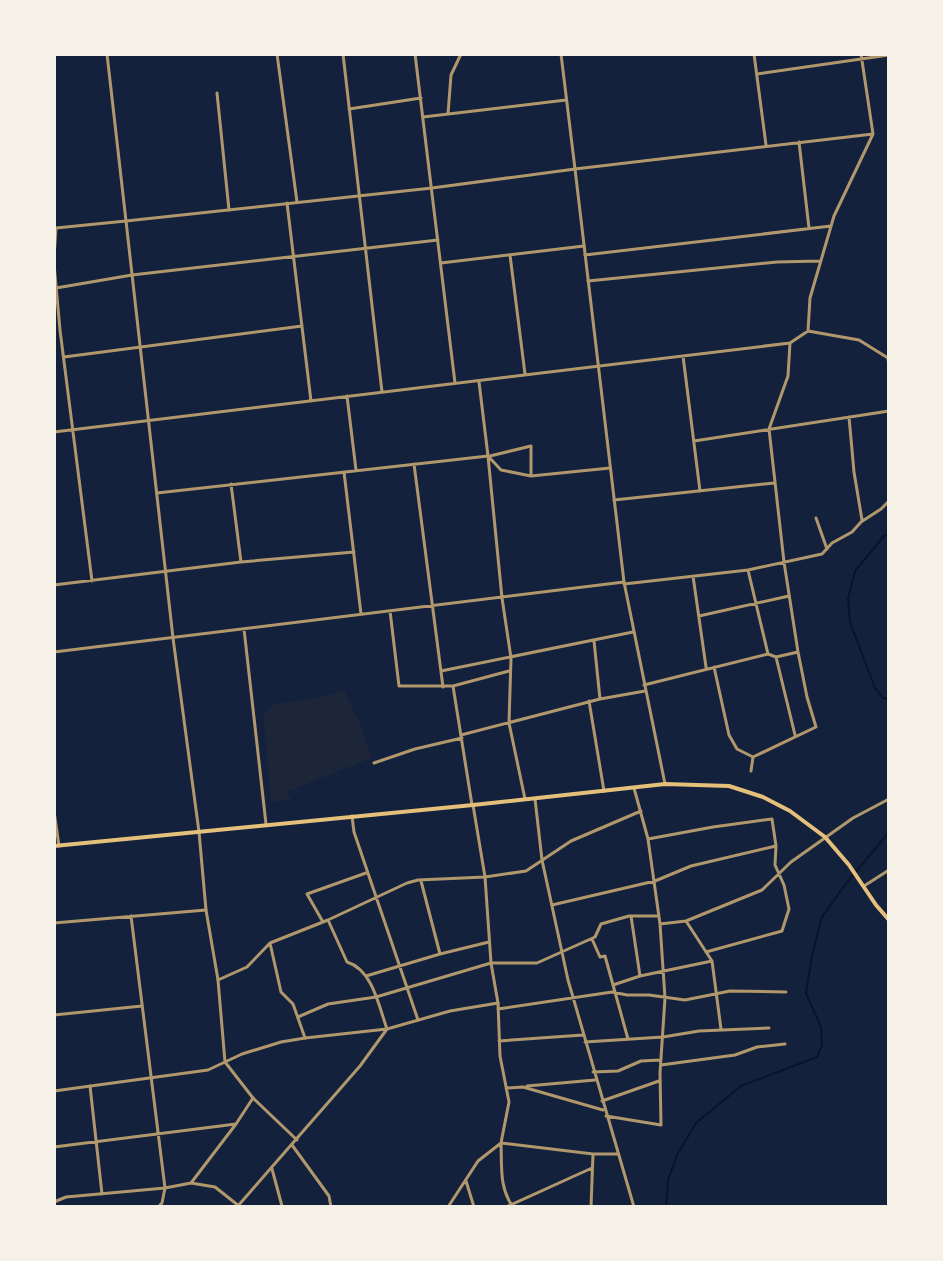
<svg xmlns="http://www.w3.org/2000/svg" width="943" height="1261" viewBox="0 0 943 1261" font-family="Roboto,sans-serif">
	<rect width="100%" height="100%" fill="#14213d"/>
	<!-- green -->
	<path fill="#1d2539" d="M 344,690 L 360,724 L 372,758 L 286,792 L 291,800 L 271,802 L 263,714 L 275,704 L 318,698 Z"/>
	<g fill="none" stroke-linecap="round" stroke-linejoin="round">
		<!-- stream -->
		<path stroke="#0b132b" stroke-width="2" d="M 889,534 L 884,536 L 855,571 L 848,599 L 850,622 L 875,688 L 883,698 L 889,699
			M 666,1207 L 668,1180 L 677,1155 L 696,1123 L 741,1086 L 817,1057 L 822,1045 L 821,1027 L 806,993 L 812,956 L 822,917 L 844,886 L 889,832"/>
		<!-- minor -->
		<path stroke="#b1986c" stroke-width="3" d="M 277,54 L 297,202
			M 343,54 L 382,392
			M 415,54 L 455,383
			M 561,54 L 575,169 L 873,134
			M 754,54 L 766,145
			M 757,74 L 889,55
			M 217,93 L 229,210
			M 349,109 L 421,98
			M 448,114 L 451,75 L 461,54
			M 423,117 L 566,100
			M 799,142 L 809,228
			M 287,203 L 311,401
			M 510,255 L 525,374
			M 585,255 L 831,226
			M 54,258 L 56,228 L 126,221 L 107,54
			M 441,263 L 584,246
			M 54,264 L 60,330 L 92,581
			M 588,281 L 777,262 L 820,261
			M 56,288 L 132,275 L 438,240
			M 808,331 L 810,298 L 834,216 L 873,134 L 861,54
			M 790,343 L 808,331 L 859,340 L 888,358 L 889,367
			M 683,356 L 700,491
			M 64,357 L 302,326
			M 479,382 L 488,456 L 502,598 L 511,658 L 509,723 L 525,799
			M 347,396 L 356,470
			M 849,417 L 854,472 L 862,520
			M 54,432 L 790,343 L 788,376 L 769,429 L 784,562 L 798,652 L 807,697 L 816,727 L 753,757 L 751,771
			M 694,441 L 889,411
			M 490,456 L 531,446 L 531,476
			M 414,464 L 443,687
			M 344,472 L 361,614
			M 231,484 L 241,562
			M 157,493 L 488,456 L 501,470 L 531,476 L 610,468
			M 614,500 L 774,483
			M 816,518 L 827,549
			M 748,570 L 768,654
			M 693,576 L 706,667
			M 624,584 L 748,570 L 822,554 L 832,543 L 852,532 L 861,522 L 881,509 L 889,501
			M 54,585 L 241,562 L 354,552
			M 390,611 L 399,686 L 453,686 L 509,671
			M 699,616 L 789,596
			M 244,629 L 266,824
			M 594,641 L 600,699
			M 54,652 L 624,582
			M 776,657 L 795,735
			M 714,667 L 729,735 L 737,749 L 753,757
			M 441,671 L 633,632
			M 644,685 L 768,654 L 776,657 L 798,652
			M 453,686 L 472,805
			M 589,701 L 604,791
			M 461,735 L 600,699 L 645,691
			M 374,763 L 415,749 L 462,738
			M 535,799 L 542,860 L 568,980 L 634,1207
			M 54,811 L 59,846
			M 352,816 L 354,832 L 418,1020
			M 648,839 L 713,827 L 772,819 L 776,846 L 775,865 L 784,885 L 789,909 L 782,931 L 706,952
			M 421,881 L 440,954
			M 864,886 L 889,870
			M 552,905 L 655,881 L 691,866 L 776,846
			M 131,916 L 165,1188 L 162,1203 L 158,1207
			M 631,916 L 640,976
			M 328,920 L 347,962 C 373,970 379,1007 387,1029
			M 686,921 L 712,961 L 721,1029
			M 323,922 L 307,894 L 366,873
			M 54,923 L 206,910
			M 660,924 L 686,921 L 762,890 L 791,862 L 853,818 L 889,799
			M 592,939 L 600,957 L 605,956 L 628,1039
			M 270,943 L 281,992 L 293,1004 L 305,1038
			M 366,976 L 440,954 L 489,942
			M 218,980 L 247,967 L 270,943 L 328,920 L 407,883 L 418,880 L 485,877 L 526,871 L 571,841 L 641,811
			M 613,985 L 640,976 L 712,961
			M 498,1009 L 612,992 L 627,995 L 649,995 L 685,1000 L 730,991 L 786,992
			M 54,1015 L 142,1006
			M 298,1017 L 328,1004 L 376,997 L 491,963 L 537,963 L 595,937 L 601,924 L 629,916 L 659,916
			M 499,1041 L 583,1035
			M 585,1042 L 663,1037 L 699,1031 L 769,1028
			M 661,1065 L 735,1055 L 757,1047 L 785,1044
			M 593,1072 L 618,1071 L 641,1061 L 660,1060
			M 90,1086 L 102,1194
			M 527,1086 L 595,1080
			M 506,1088 L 523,1087 L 603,1110
			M 602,1101 L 659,1081
			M 606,1116 L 661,1125 L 660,1073 L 665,998 L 660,924 L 648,839 L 634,788
			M 292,1145 L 329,1196 L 331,1207
			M 54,1147 L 236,1124
			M 593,1154 L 617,1154
			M 272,1169 L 282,1206 L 281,1207
			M 466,1181 L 474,1207
			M 191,1183 L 215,1187 L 239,1206
			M 54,1202 L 66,1197 L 165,1188 L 191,1183 L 236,1124 L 253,1098
			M 448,1207 L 478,1161 L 501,1143 L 509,1102 L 500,1056 L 498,1003
			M 506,1207 L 592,1168
			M 513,1207 C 499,1188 502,1166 501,1143 L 593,1154 L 591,1207"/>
		<!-- tertiary -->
		<path stroke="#b1986c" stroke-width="3" d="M 54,1091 L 208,1070 L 242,1054 L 281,1042 L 305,1038 L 387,1029 L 450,1011 L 498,1003 L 491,963 L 485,877 L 473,805
			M 297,1140 L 253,1098 L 225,1062 L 218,980 L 206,910 L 199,832 L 173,638 L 126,221 L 432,188 L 575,169 L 624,582 L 665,784
			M 237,1207 L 360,1066 L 387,1029"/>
		<!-- primary -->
		<path stroke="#e5c07b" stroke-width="4" d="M 54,846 L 473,805 L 665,784 L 729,786 L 763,797 L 790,811 L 825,837 L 849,865 L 876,905 L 889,920"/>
	</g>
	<!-- border -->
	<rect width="943" height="1261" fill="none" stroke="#f6f1e7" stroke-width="112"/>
</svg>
